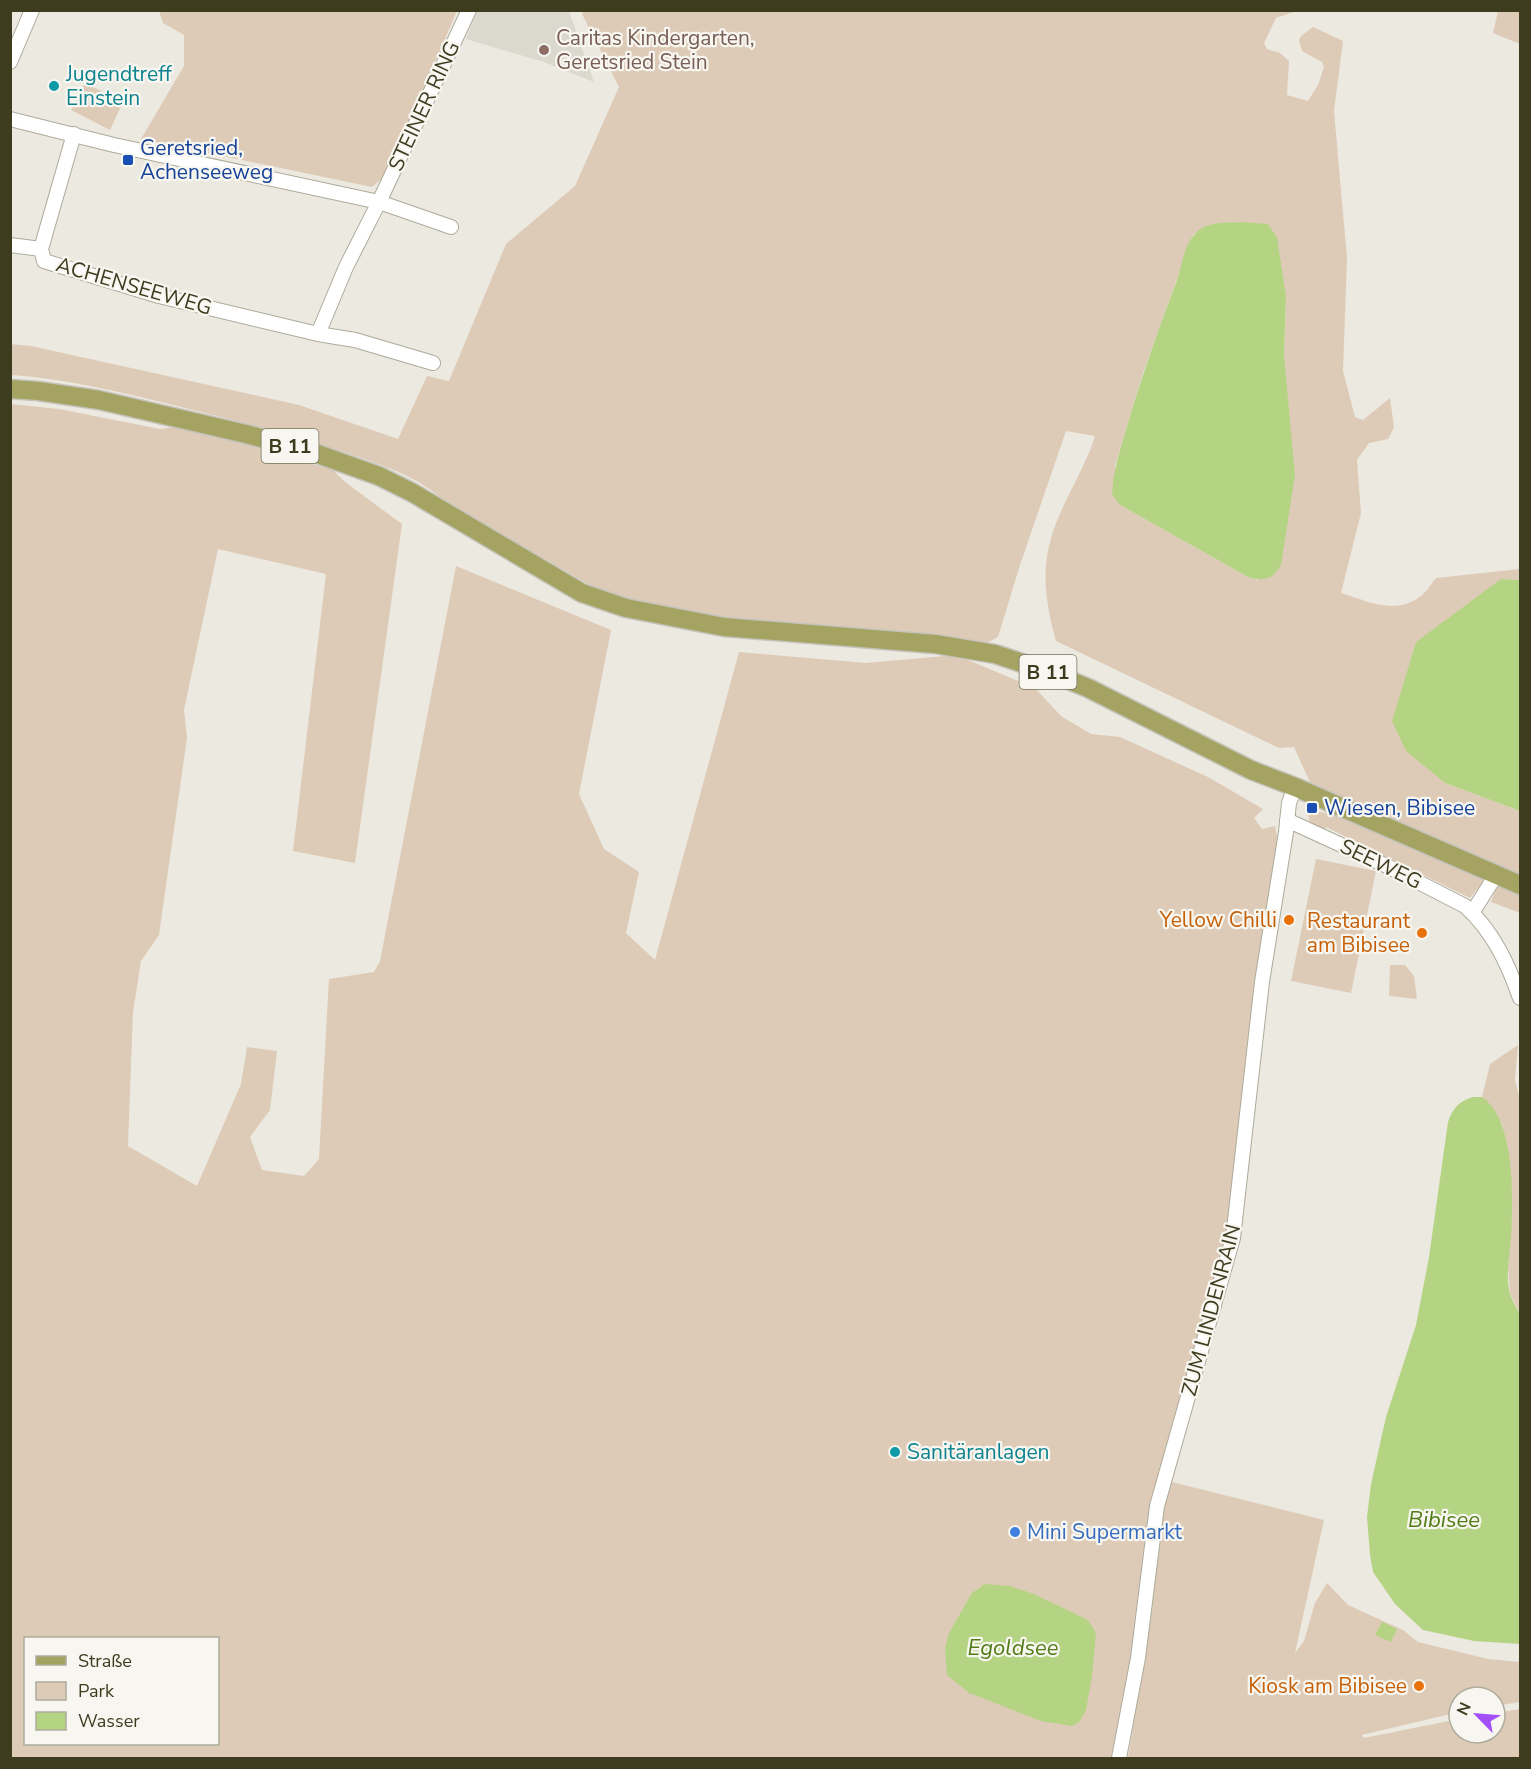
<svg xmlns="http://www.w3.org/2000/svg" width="1531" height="1769" viewBox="0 0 1531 1769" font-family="'Nunito Sans',sans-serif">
	<rect width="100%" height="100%" fill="#ece9e0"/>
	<!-- built -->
	<path fill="#dbd9ce" d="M 477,11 L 569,11 L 594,82 L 544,62 L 466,39 Z"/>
	<!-- green -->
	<path fill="#decbb7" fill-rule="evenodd" d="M 159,11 L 457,11 L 387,174 L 372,187 L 141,139 L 184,66 L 184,35 L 163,23 Z
		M 583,11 L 1297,11 L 1276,18 L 1264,43 L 1267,49 L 1280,53 L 1289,61 L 1287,95 L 1308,101 L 1318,85 L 1324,67 L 1322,62 L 1302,51 L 1299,40 L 1301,36 L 1313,27 L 1343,41 L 1334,111 L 1347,258 L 1343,371 L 1355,417 L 1363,420 L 1390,398 L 1394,427 L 1388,439 L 1369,443 L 1357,460 L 1361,513 L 1341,593 C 1368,601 1395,616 1421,596 C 1427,591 1432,583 1436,578 L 1520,569 L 1520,580 L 1501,579 L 1445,783 L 1520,811 L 1520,877 L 1312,787 L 1294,747 L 1279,748 L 1056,641 C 1047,608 1041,576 1050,542 C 1059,506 1084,472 1095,436 L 1066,431 L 1020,565 L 998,637 L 983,645 L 725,620 L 629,600 L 588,584 L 446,502 C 418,476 379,464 344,452 C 303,439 262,428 221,417 C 152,400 81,380 11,375 L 10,344 L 31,346 L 299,405 L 398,439 L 427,376 L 449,381 L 506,244 L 575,186 L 619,87 L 582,14 ZM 1242,222 L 1286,297 L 1284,356 L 1258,580 L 1248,577 L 1120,505 L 1115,466 L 1143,373 L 1193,235 C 1207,223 1223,223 1242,222 Z
		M 1498,11 L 1520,11 L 1520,44 L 1493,33 Z
		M 85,83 L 123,102 L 110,130 L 71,110 Z
		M 11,404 L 59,409 L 160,429 L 182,426 L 333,470 L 345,482 L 402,524 L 355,863 L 293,851 L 326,574 L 218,549 L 184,710 L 187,738 L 159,935 L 141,961 L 133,1012 L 128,1146 L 197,1186 L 241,1084 L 247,1047 L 277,1051 L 270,1110 L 250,1137 L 262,1170 L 304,1176 L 319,1159 L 329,979 L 374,972 L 380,961 L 456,566 L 611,630 L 579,794 L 604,849 L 639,872 L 626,933 L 655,960 L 739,652 L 866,663 L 956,655 L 1035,688 L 1061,716 L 1091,734 L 1120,737 L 1208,777 L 1263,809 L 1254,818 L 1262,829 L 1275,826 L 1279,847 L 1265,919 L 1256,986 L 1231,1237 L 1168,1453 L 1133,1657 L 1111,1758 L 11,1758 ZM 26,1638 L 218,1638 L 218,1744 L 26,1744 Z
		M 1310,811 L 1329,813 L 1480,878 L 1520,885 L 1520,913 L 1491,902 L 1498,884 L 1483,882 L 1470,898 L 1326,827 L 1324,831 C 1314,827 1305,823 1310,811 Z
		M 1316,859 L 1376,871 L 1351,993 L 1291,981 Z
		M 1390,965 L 1405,965 L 1414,976 L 1417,999 L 1389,996 Z
		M 1518,1045 L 1515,1080 L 1520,1100 L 1520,1314 L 1510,1293 L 1508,1267 L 1511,1235 L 1511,1180 L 1507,1148 L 1502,1124 L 1482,1097 L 1490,1064 Z
		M 1168,1481 L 1324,1520 L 1295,1653 L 1304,1641 L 1315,1603 L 1327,1583 L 1348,1605 L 1403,1630 L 1418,1642 L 1488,1659 L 1520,1662 L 1520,1702 L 1495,1706 L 1495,1697 L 1459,1697 L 1459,1712 L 1362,1735 L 1364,1738 L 1459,1719 L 1459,1733 L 1495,1733 L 1495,1713 L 1520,1709 L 1520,1758 L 1128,1758 L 1144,1659 L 1160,1517 Z"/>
	<!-- water -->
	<path fill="#b4d484" d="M 1242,222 L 1268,224 L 1277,237 L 1286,297 L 1284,356 L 1295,475 L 1281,565 C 1273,579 1264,582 1248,577 L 1120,505 L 1112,494 C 1113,469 1121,447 1128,423 C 1142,375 1159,328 1177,280 C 1182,266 1184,245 1195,234 C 1206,221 1226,223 1242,222 Z
		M 1501,579 L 1520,580 L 1520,811 L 1445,783 L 1406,751 L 1392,721 L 1416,642 Z
		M 1473,1097 L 1482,1097 C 1516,1120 1513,1200 1511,1238 C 1510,1255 1505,1277 1510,1293 C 1512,1301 1517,1308 1520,1314 L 1520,1644 L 1474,1641 L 1423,1630 L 1395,1604 L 1373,1572 L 1370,1555 L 1367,1517 L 1371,1484 L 1386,1417 L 1416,1325 L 1429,1257 L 1448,1122 C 1453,1108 1459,1101 1473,1097 Z
		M 985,1584 L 1010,1586 L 1034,1594 L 1088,1620 L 1096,1633 L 1092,1676 L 1086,1710 L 1080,1721 L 1072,1726 L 1041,1721 L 969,1693 L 947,1675 L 945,1648 L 949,1633 L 972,1593 Z
		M 1382,1622 L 1397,1629 L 1391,1642 L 1375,1635 Z"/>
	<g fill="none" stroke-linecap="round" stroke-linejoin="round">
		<!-- street casing -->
		<g stroke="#adab9b" stroke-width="16">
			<path id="street" d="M 10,62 L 32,10
				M 10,119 L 114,145 L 379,202 L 451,227
				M 74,134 L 41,249 L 44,261 L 159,296 L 318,334 L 346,267 L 379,202 L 469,10
				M 10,245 L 41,249
				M 318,334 L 355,340 L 433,363
				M 1287,820 L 1389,867 L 1465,906 C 1493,931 1508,964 1520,998
				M 1472,913 L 1496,875
				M 1119,1758 L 1138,1658 L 1157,1506 L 1233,1238 L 1262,982 L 1286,832 L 1289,803 L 1295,787"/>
		</g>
		<!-- primary casing -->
		<g stroke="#c5c4bc" stroke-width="21">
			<path id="primary" d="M 10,389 L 38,391 L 99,400 L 246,434 L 315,453 L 379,476 L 413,493 L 582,593 L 626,608 L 724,627 L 935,644 L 995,654 L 1049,672 L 1088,688 L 1251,770 L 1295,787 L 1520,885"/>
		</g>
		<!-- street -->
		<use href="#street" stroke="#fff" stroke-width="14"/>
		<!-- primary -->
		<use href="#primary" stroke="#a4a362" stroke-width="18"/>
	</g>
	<!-- markers -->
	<circle fill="#8d6e63" stroke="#f8f6f0" stroke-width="2" cx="544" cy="50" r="6"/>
	<g fill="#0f9aa8" stroke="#f8f6f0" stroke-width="2">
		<circle cx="54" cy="86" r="6"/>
		<circle cx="895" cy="1452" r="6"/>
	</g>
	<g fill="#1a4fb4" stroke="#f8f6f0" stroke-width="2">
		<rect x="122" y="154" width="12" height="12" rx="3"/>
		<rect x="1306" y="802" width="12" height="12" rx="3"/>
	</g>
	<g fill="#e8710a" stroke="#f8f6f0" stroke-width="2">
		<circle cx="1289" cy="920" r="6"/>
		<circle cx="1422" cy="933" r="6"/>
		<circle cx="1419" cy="1686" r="6"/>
	</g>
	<circle fill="#3f7fe0" stroke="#f8f6f0" stroke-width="2" cx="1015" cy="1532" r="6"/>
	<g text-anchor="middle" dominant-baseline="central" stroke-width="4.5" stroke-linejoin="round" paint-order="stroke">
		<!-- shield labels -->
		<g fill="#f8f6f0" stroke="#75745e" stroke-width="1.5">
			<rect x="261.5" y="429" width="57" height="34" rx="4.5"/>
			<rect x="1019.5" y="655" width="57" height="34" rx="4.5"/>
		</g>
		<g font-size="20" font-weight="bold" fill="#3d3c1f">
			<text x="290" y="446">B 11</text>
			<text x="1048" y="672">B 11</text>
		</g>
		<!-- education labels -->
		<g font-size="21" fill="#785e54" stroke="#f8f6f0" text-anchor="start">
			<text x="556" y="38">Caritas Kindergarten,<tspan x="556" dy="24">Geretsried Stein</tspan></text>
		</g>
		<!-- culture labels -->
		<g font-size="21" fill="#0d838f" stroke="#f8f6f0" text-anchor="start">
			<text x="66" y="74">Jugendtreff<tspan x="66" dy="24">Einstein</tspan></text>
			<text x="907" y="1452">Sanitäranlagen</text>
		</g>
		<!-- street labels -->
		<g font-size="21" fill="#3d3c1f" stroke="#f8f6f0">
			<text transform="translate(424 106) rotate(-65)">STEINER RING</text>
			<text transform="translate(134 286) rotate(16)">ACHENSEEWEG</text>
			<text transform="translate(1381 864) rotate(26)">SEEWEG</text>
			<text transform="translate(1211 1310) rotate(-75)">ZUM LINDENRAIN</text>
		</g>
		<!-- transit labels -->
		<g font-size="21" fill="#164399" stroke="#f8f6f0" text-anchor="start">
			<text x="140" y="148">Geretsried,<tspan x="140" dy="24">Achenseeweg</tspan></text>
			<text x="1324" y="808">Wiesen, Bibisee</text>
		</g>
		<!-- food labels -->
		<g font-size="21" fill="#c56008" stroke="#f8f6f0" text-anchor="end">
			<text x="1277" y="920">Yellow Chilli</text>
			<text x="1410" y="921">Restaurant<tspan x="1410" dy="24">am Bibisee</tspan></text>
			<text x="1407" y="1686">Kiosk am Bibisee</text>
		</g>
		<!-- shop labels -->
		<g font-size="21" fill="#366cbe" stroke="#f8f6f0" text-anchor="start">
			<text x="1027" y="1532">Mini Supermarkt</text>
		</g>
		<!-- water labels -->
		<g font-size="22" font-style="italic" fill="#527c17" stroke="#f8f6f0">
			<text x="1444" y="1520">Bibisee</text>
			<text x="1013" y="1648">Egoldsee</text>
		</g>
	</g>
	<!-- border -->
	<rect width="1531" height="1769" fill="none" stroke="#3d3c1f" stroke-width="24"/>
	<!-- legend -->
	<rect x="24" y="1637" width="195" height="108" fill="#f8f6f0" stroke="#adac9c" stroke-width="1.5"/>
	<rect x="36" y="1656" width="30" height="9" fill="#a4a362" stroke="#adac9c" stroke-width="1.5"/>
	<text x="78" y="1667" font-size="18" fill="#3d3c1f">Straße</text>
	<rect x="36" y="1682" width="30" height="18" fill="#decbb7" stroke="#adac9c" stroke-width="1.5"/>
	<text x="78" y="1697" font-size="18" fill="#3d3c1f">Park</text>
	<rect x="36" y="1712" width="30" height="18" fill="#b4d484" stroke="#adac9c" stroke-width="1.5"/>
	<text x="78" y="1727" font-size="18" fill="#3d3c1f">Wasser</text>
	<!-- north arrow -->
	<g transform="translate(1477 1715) rotate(295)"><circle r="28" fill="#f8f6f0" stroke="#adac9c" stroke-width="1.5"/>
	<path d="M0-4.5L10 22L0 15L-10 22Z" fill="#a350fa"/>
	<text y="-9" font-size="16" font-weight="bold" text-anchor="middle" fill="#3d3c1f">N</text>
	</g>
</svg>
